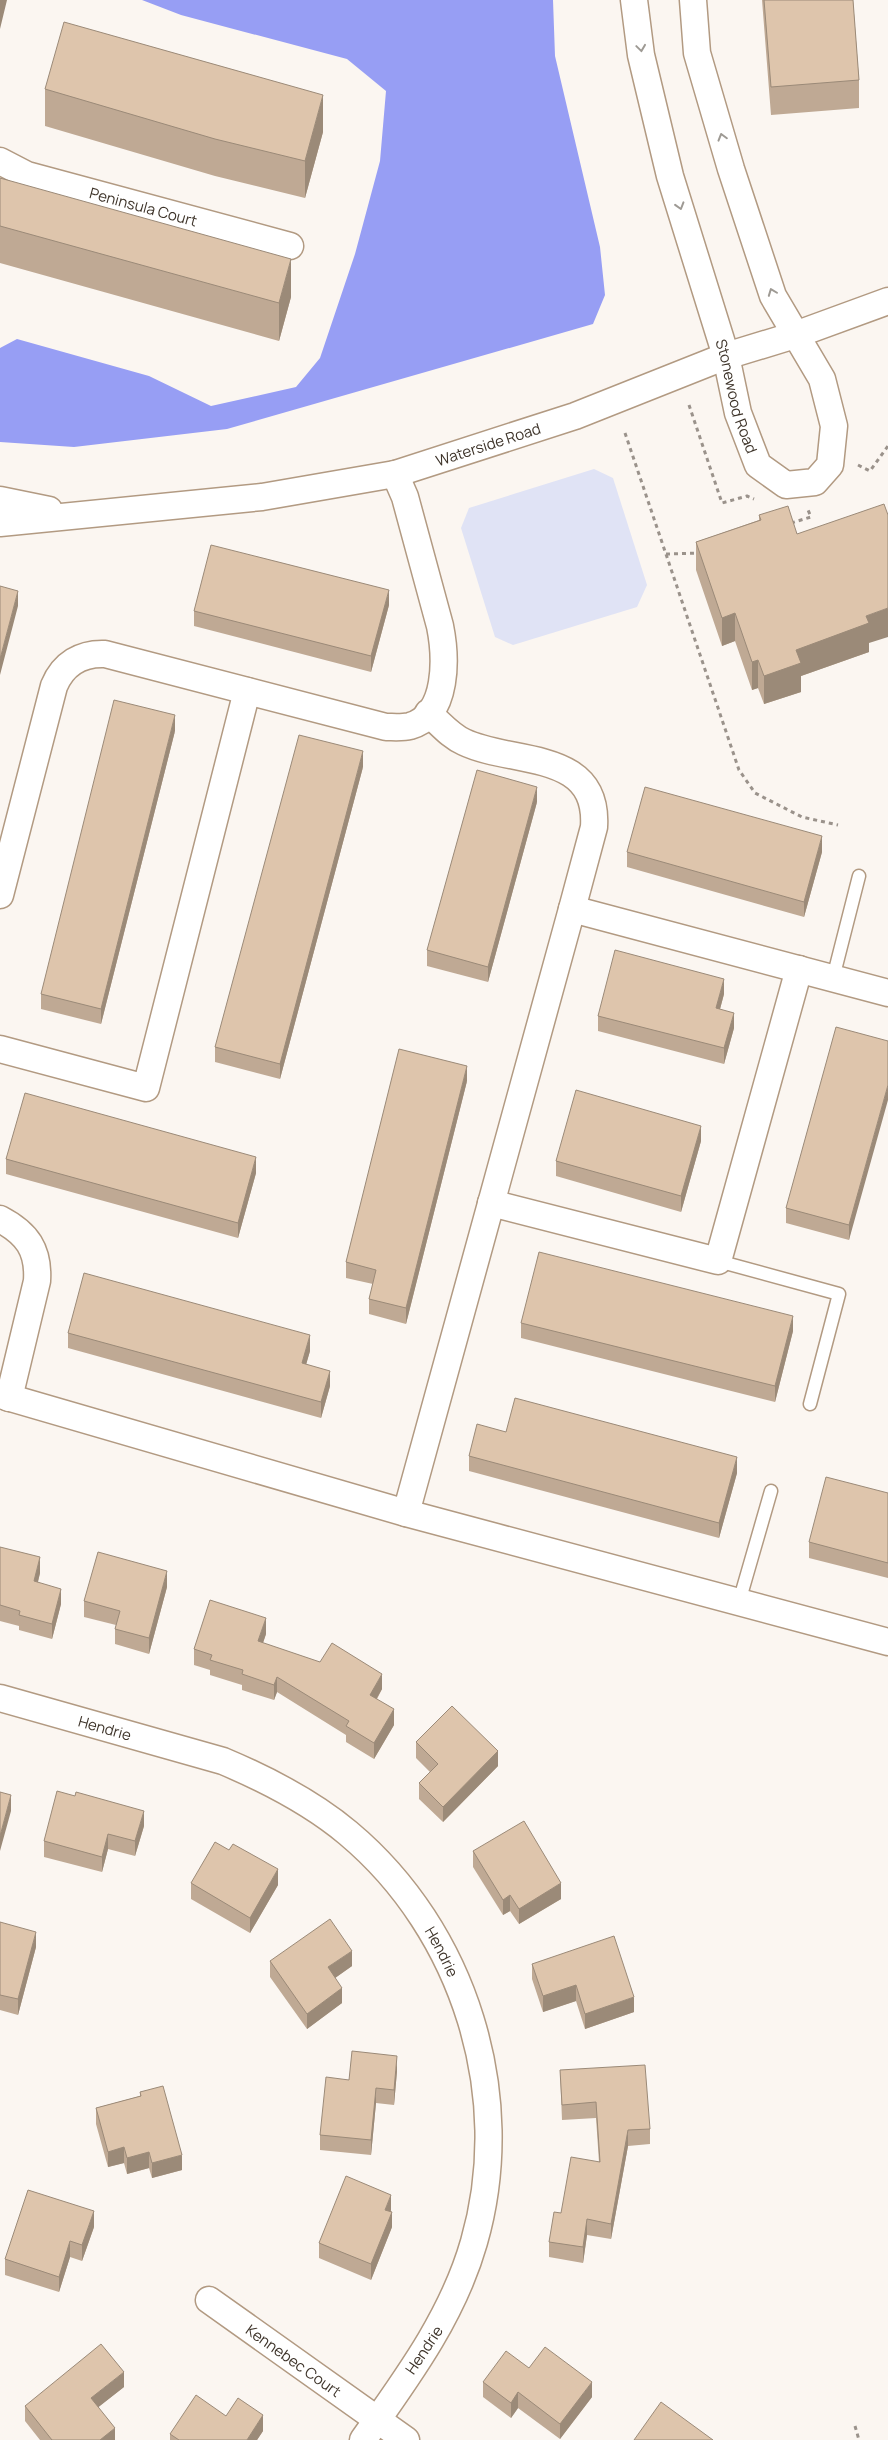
<svg xmlns="http://www.w3.org/2000/svg" width="888" height="2440" viewBox="0 0 888 2440" font-family="Manrope,sans-serif">
	<rect width="100%" height="100%" fill="#fbf6f1"/>
	<!-- green -->
	<path fill="#e0e3f5" d="M 594,469 L 613,478 L 647,585 L 637,607 L 513,645 L 495,637 L 461,528 L 469,508 Z"/>
	<!-- water -->
	<path fill="#979ef4" d="M 142,0 L 553,0 L 555,56 L 600,247 L 605,295 L 593,324 L 227,429 L 74,447 L 0,442 L 0,348 L 17,339 L 149,376 L 211,406 L 296,387 L 320,358 L 355,254 L 380,161 L 386,91 L 347,59 L 181,15 Z"/>
	<g fill="none" stroke-linecap="round" stroke-linejoin="round">
		<!-- service casing -->
		<g stroke="#b29a82" stroke-width="15">
			<path id="service" d="M 833,978 L 859,876
				M 718,1261 L 839,1294 L 810,1404
				M 739,1602 L 771,1491"/>
		</g>
		<!-- minor casing -->
		<g stroke="#b29a82" stroke-width="29">
			<g id="minor">
				<path id="s1" d="M 634,0 L 641,55 L 670,176 L 726,356 L 738,413 L 758,465 L 786,485 L 815,482 L 830,465 L 834,426 L 822,379 L 773,296 L 731,169 L 697,53 L 693,0"/>
				<path id="s2" d="M 0,161 L 27,175 L 290,246"/>
				<path d="M 0,500 L 49,510"/>
				<path id="s3" d="M 0,523 L 262,497 L 395,474 L 575,416 L 726,356 L 795,335 L 888,301"/>
				<path d="M 0,895 L 54,686 C 63,664 81,653 105,654 L 386,727 C 393,727 402,728 410,726 C 449,715 446,656 440,626 L 405,497 L 395,474"/>
				<path d="M 572,909 L 888,993"/>
				<path d="M 0,1049 L 146,1088 L 247,691"/>
				<path d="M 491,1203 L 718,1261 L 799,969"/>
				<path d="M 0,1219 C 27,1233 39,1250 37,1281 L 9,1398"/>
				<path d="M 0,1395 L 406,1513 L 888,1642"/>
				<path d="M 406,1513 L 572,909 L 594,827 C 599,749 512,765 464,742 C 450,736 440,723 428,713"/>
				<path id="s4" d="M 0,1698 L 223,1761 C 268,1780 311,1802 348,1833 C 465,1931 516,2096 474,2242 C 453,2316 407,2378 363,2440"/>
				<path id="s5" d="M 209,2300 L 406,2440"/>
			</g>
		</g>
		<!-- path -->
		<path stroke="#9a928b" stroke-width="3" stroke-dasharray="4 4" stroke-linecap="butt" d="M 689,405 L 722,503 L 747,496 L 754,499
			M 625,433 L 739,770 L 755,793 L 802,817 L 838,825
			M 858,465 L 870,471 L 888,446
			M 791,523 L 811,517 L 808,510
			M 666,554 L 700,553
			M 855,2426 L 859,2440"/>
		<!-- service -->
		<use href="#service" stroke="#fff" stroke-width="12"/>
		<!-- minor -->
		<use href="#minor" stroke="#fff" stroke-width="26"/>
	</g>
	<!-- wall -->
	<path fill="#bfa994" d="M 762,0 L 853,0 L 859,80 L 859,108 L 771,115 Z
		M 45,89 L 323,132 L 305,198 L 215,176 L 45,126 Z
		M 0,178 L 291,297 L 279,341 L 0,263 Z
		M 759,515 L 797,534 L 869,643 L 869,652 L 801,676 L 801,692 L 764,704 L 758,688 L 752,690 L 735,641 L 722,646 L 696,570 L 696,542 L 759,520 Z
		M 389,605 L 371,672 L 194,626 L 194,611 Z
		M 175,731 L 101,1024 L 41,1009 L 41,994 Z
		M 363,767 L 280,1079 L 215,1062 L 215,1047 Z
		M 537,802 L 488,982 L 427,966 L 427,950 Z
		M 627,852 L 822,852 L 804,917 L 627,867 Z
		M 724,994 L 720,1009 L 734,1028 L 724,1064 L 598,1031 L 598,1016 Z
		M 888,1041 L 849,1240 L 786,1223 L 786,1208 Z
		M 467,1081 L 406,1324 L 369,1314 L 369,1299 L 373,1284 L 346,1278 L 346,1262 Z
		M 701,1141 L 681,1212 L 556,1176 L 556,1161 Z
		M 6,1159 L 256,1173 L 238,1238 L 6,1174 Z
		M 521,1323 L 793,1331 L 775,1402 L 521,1338 Z
		M 68,1333 L 310,1351 L 306,1364 L 330,1386 L 321,1418 L 68,1348 Z
		M 506,1432 L 737,1473 L 719,1538 L 469,1471 L 469,1456 Z
		M 888,1493 L 888,1578 L 809,1558 L 809,1542 Z
		M 0,1547 L 40,1573 L 38,1582 L 61,1604 L 52,1639 L 19,1630 L 19,1626 L 0,1621 Z
		M 167,1587 L 149,1654 L 115,1644 L 115,1629 L 116,1625 L 84,1617 L 84,1601 Z
		M 266,1634 L 263,1643 L 382,1689 L 377,1699 L 394,1725 L 374,1759 L 346,1742 L 346,1735 L 277,1692 L 274,1700 L 242,1690 L 242,1685 L 210,1675 L 210,1670 L 194,1665 L 194,1649 Z
		M 416,1742 L 498,1766 L 443,1822 L 419,1799 L 419,1783 L 430,1772 L 416,1758 Z
		M 144,1826 L 135,1856 L 108,1849 L 102,1872 L 44,1857 L 44,1841 Z
		M 473,1851 L 561,1899 L 519,1924 L 510,1911 L 503,1915 L 473,1867 Z
		M 191,1883 L 278,1885 L 250,1933 L 191,1899 Z
		M 0,1922 L 36,1947 L 18,2015 L 0,2010 Z
		M 270,1961 L 352,1966 L 335,1978 L 342,2003 L 307,2029 L 270,1977 Z
		M 532,1964 L 634,2012 L 585,2029 L 576,2001 L 543,2012 L 532,1979 Z
		M 560,2070 L 650,2129 L 650,2144 L 628,2146 L 611,2239 L 587,2235 L 583,2263 L 549,2257 L 549,2242 L 561,2213 L 599,2162 L 596,2118 L 562,2120 Z
		M 397,2071 L 394,2105 L 376,2103 L 371,2155 L 320,2150 L 320,2135 L 349,2080 Z
		M 140,2092 L 182,2170 L 152,2178 L 149,2168 L 127,2174 L 124,2163 L 108,2167 L 96,2124 L 96,2108 L 140,2096 Z
		M 391,2210 L 392,2227 L 371,2280 L 319,2258 L 319,2243 Z
		M 94,2227 L 82,2261 L 70,2257 L 59,2292 L 5,2275 L 5,2259 Z
		M 529,2368 L 592,2397 L 560,2439 L 518,2408 L 511,2418 L 483,2397 L 483,2382 Z
		M 124,2387 L 98,2407 L 115,2440 L 40,2440 L 25,2421 L 25,2406 Z
		M 226,2416 L 263,2431 L 257,2440 L 170,2440 L 170,2434 Z"/>
	<!-- shaded-wall -->
	<path fill="#9b8a78" d="M 0,0 L 7,0 L 0,29 Z
		M 323,95 L 323,132 L 305,198 L 305,161 Z
		M 291,259 L 291,297 L 279,341 L 279,303 Z
		M 389,590 L 389,605 L 371,672 L 371,656 Z
		M 18,591 L 18,606 L 0,675 L 0,659 Z
		M 888,608 L 888,637 L 869,643 L 869,652 L 801,676 L 801,692 L 764,704 L 764,676 L 796,650 L 866,616 Z
		M 735,613 L 735,641 L 722,646 L 722,618 Z
		M 758,660 L 758,688 L 752,690 L 752,662 Z
		M 175,715 L 175,731 L 101,1024 L 101,1009 Z
		M 363,751 L 363,767 L 280,1079 L 280,1064 Z
		M 537,787 L 537,802 L 488,982 L 488,967 Z
		M 822,836 L 822,852 L 804,917 L 804,902 Z
		M 724,979 L 724,994 L 716,1024 L 716,1008 Z
		M 734,1013 L 734,1028 L 724,1064 L 724,1048 Z
		M 467,1066 L 467,1081 L 406,1324 L 406,1308 Z
		M 888,1085 L 888,1100 L 849,1240 L 849,1225 Z
		M 701,1126 L 701,1141 L 681,1212 L 681,1196 Z
		M 256,1157 L 256,1173 L 238,1238 L 238,1223 Z
		M 793,1316 L 793,1331 L 775,1402 L 775,1386 Z
		M 310,1335 L 310,1351 L 302,1379 L 302,1363 Z
		M 330,1371 L 330,1386 L 321,1418 L 321,1402 Z
		M 737,1457 L 737,1473 L 719,1538 L 719,1523 Z
		M 40,1557 L 40,1573 L 34,1597 L 34,1581 Z
		M 167,1571 L 167,1587 L 149,1654 L 149,1638 Z
		M 61,1589 L 61,1604 L 52,1639 L 52,1624 Z
		M 266,1618 L 266,1634 L 258,1657 L 258,1641 Z
		M 382,1674 L 382,1689 L 370,1710 L 370,1695 Z
		M 277,1677 L 277,1692 L 274,1700 L 274,1685 Z
		M 394,1709 L 394,1725 L 374,1759 L 374,1743 Z
		M 498,1751 L 498,1766 L 443,1822 L 443,1807 Z
		M 11,1795 L 11,1811 L 0,1851 L 0,1836 Z
		M 144,1811 L 144,1826 L 135,1856 L 135,1841 Z
		M 108,1834 L 108,1849 L 102,1872 L 102,1857 Z
		M 278,1869 L 278,1885 L 250,1933 L 250,1918 Z
		M 561,1883 L 561,1899 L 519,1924 L 519,1909 Z
		M 510,1895 L 510,1911 L 503,1915 L 503,1900 Z
		M 36,1932 L 36,1947 L 18,2015 L 18,1999 Z
		M 352,1951 L 352,1966 L 328,1983 L 328,1967 Z
		M 576,1985 L 576,2001 L 543,2012 L 543,1996 Z
		M 342,1988 L 342,2003 L 307,2029 L 307,2014 Z
		M 634,1997 L 634,2012 L 585,2029 L 585,2014 Z
		M 397,2056 L 397,2071 L 394,2105 L 394,2090 Z
		M 376,2088 L 376,2103 L 371,2155 L 371,2140 Z
		M 628,2130 L 628,2146 L 611,2239 L 611,2224 Z
		M 124,2147 L 124,2163 L 108,2167 L 108,2152 Z
		M 149,2152 L 149,2168 L 127,2174 L 127,2158 Z
		M 182,2155 L 182,2170 L 152,2178 L 152,2163 Z
		M 391,2195 L 391,2210 L 385,2225 L 385,2210 Z
		M 94,2211 L 94,2227 L 82,2261 L 82,2245 Z
		M 392,2212 L 392,2227 L 371,2280 L 371,2264 Z
		M 587,2219 L 587,2235 L 583,2263 L 583,2247 Z
		M 70,2241 L 70,2257 L 59,2292 L 59,2277 Z
		M 124,2372 L 124,2387 L 91,2413 L 91,2398 Z
		M 592,2382 L 592,2397 L 560,2439 L 560,2424 Z
		M 518,2392 L 518,2408 L 511,2418 L 511,2403 Z
		M 263,2415 L 263,2431 L 257,2440 L 247,2440 Z
		M 115,2428 L 115,2440 L 100,2440 Z"/>
	<!-- building -->
	<path fill="#dec5ac" stroke="#9b8a78" d="M 764,0 L 853,0 L 859,80 L 771,87 Z
		M 64,22 L 323,95 L 305,161 L 215,139 L 45,89 Z
		M 0,178 L 291,259 L 279,303 L 0,226 Z
		M 884,504 L 888,515 L 888,608 L 866,616 L 869,623 L 796,650 L 801,663 L 764,676 L 758,660 L 752,662 L 735,613 L 722,618 L 696,542 L 761,520 L 759,515 L 788,506 L 797,534 Z
		M 211,545 L 389,590 L 371,656 L 194,611 Z
		M 0,586 L 18,591 L 0,659 Z
		M 114,700 L 175,715 L 101,1009 L 41,994 Z
		M 299,735 L 363,751 L 280,1064 L 215,1047 Z
		M 477,770 L 537,787 L 488,967 L 427,950 Z
		M 645,787 L 822,836 L 804,902 L 627,852 Z
		M 615,950 L 724,979 L 716,1008 L 734,1013 L 724,1048 L 598,1016 Z
		M 836,1027 L 888,1041 L 888,1085 L 849,1225 L 786,1208 Z
		M 399,1049 L 467,1066 L 406,1308 L 369,1299 L 376,1270 L 346,1262 Z
		M 576,1090 L 701,1126 L 681,1196 L 556,1161 Z
		M 25,1093 L 256,1157 L 238,1223 L 6,1159 Z
		M 539,1252 L 793,1316 L 775,1386 L 521,1323 Z
		M 84,1273 L 310,1335 L 302,1363 L 330,1371 L 321,1402 L 68,1333 Z
		M 515,1398 L 737,1457 L 719,1523 L 469,1456 L 477,1424 L 506,1432 Z
		M 826,1477 L 888,1493 L 888,1563 L 809,1542 Z
		M 0,1547 L 40,1557 L 34,1581 L 61,1589 L 52,1624 L 19,1615 L 20,1611 L 0,1605 Z
		M 98,1552 L 167,1571 L 149,1638 L 115,1629 L 120,1611 L 84,1601 Z
		M 210,1600 L 266,1618 L 258,1641 L 320,1662 L 332,1643 L 382,1674 L 370,1695 L 394,1709 L 374,1743 L 346,1726 L 349,1721 L 277,1677 L 274,1685 L 242,1674 L 243,1670 L 210,1660 L 212,1655 L 194,1649 Z
		M 452,1706 L 498,1751 L 443,1807 L 419,1783 L 438,1764 L 416,1742 Z
		M 57,1791 L 75,1796 L 76,1792 L 144,1811 L 135,1841 L 108,1834 L 102,1857 L 44,1841 Z
		M 0,1792 L 11,1795 L 0,1836 Z
		M 524,1821 L 561,1883 L 519,1909 L 510,1895 L 503,1900 L 473,1851 Z
		M 215,1842 L 229,1850 L 233,1844 L 278,1869 L 250,1918 L 191,1883 Z
		M 330,1919 L 352,1951 L 328,1967 L 342,1988 L 307,2014 L 270,1961 Z
		M 0,1922 L 36,1932 L 18,1999 L 0,1995 Z
		M 614,1936 L 634,1997 L 585,2014 L 576,1985 L 543,1996 L 532,1964 Z
		M 352,2051 L 397,2056 L 394,2090 L 376,2088 L 371,2140 L 320,2135 L 326,2077 L 349,2080 Z
		M 645,2065 L 650,2129 L 628,2130 L 611,2224 L 587,2219 L 583,2247 L 549,2242 L 554,2212 L 561,2213 L 571,2157 L 600,2162 L 596,2102 L 562,2105 L 560,2070 Z
		M 163,2086 L 182,2155 L 152,2163 L 149,2152 L 127,2158 L 124,2147 L 108,2152 L 96,2108 L 141,2096 L 140,2092 Z
		M 346,2176 L 391,2195 L 385,2210 L 392,2212 L 371,2264 L 319,2243 Z
		M 28,2190 L 94,2211 L 82,2245 L 70,2241 L 59,2277 L 5,2259 Z
		M 101,2344 L 124,2372 L 91,2398 L 115,2428 L 100,2440 L 52,2440 L 25,2406 Z
		M 545,2347 L 592,2382 L 560,2424 L 518,2392 L 511,2403 L 483,2382 L 506,2351 L 529,2368 Z
		M 196,2395 L 226,2416 L 238,2398 L 263,2415 L 247,2440 L 179,2440 L 170,2434 Z
		M 661,2402 L 713,2440 L 634,2440 Z"/>
	<!-- one-way arrows -->
	<defs><path id="oneway-chevron" d="M-2-3.5L2.5 0L-2 3.5" fill="none" stroke-width="1.6" stroke-linecap="round" stroke-linejoin="round" transform="scale(1.25)"/></defs>
	<g stroke="#9e9a94">
		<use href="#oneway-chevron" transform="translate(641 48) rotate(82)"/>
		<use href="#oneway-chevron" transform="translate(722 137) rotate(-106)"/>
		<use href="#oneway-chevron" transform="translate(680 206) rotate(73)"/>
		<use href="#oneway-chevron" transform="translate(772 292) rotate(-111)"/>
	</g>
	<g text-anchor="middle" dominant-baseline="central" stroke-width="5" stroke-linejoin="round" paint-order="stroke">
		<!-- street labels -->
		<g font-size="15" fill="#3e342a" stroke="#fff">
			<text stroke="none"><textPath href="#s2" startOffset="151">Peninsula Court</textPath></text>
			<text stroke="none"><textPath href="#s1" startOffset="410">Stonewood Road</textPath></text>
			<text stroke="none"><textPath href="#s3" startOffset="496">Waterside Road</textPath></text>
			<text stroke="none"><textPath href="#s4" startOffset="109">Hendrie</textPath></text>
			<text stroke="none"><textPath href="#s4" startOffset="529">Hendrie</textPath></text>
			<text transform="translate(424 2350) rotate(-56)">Hendrie</text>
			<text stroke="none"><textPath href="#s5" startOffset="104">Kennebec Court</textPath></text>
		</g>
	</g>
</svg>
